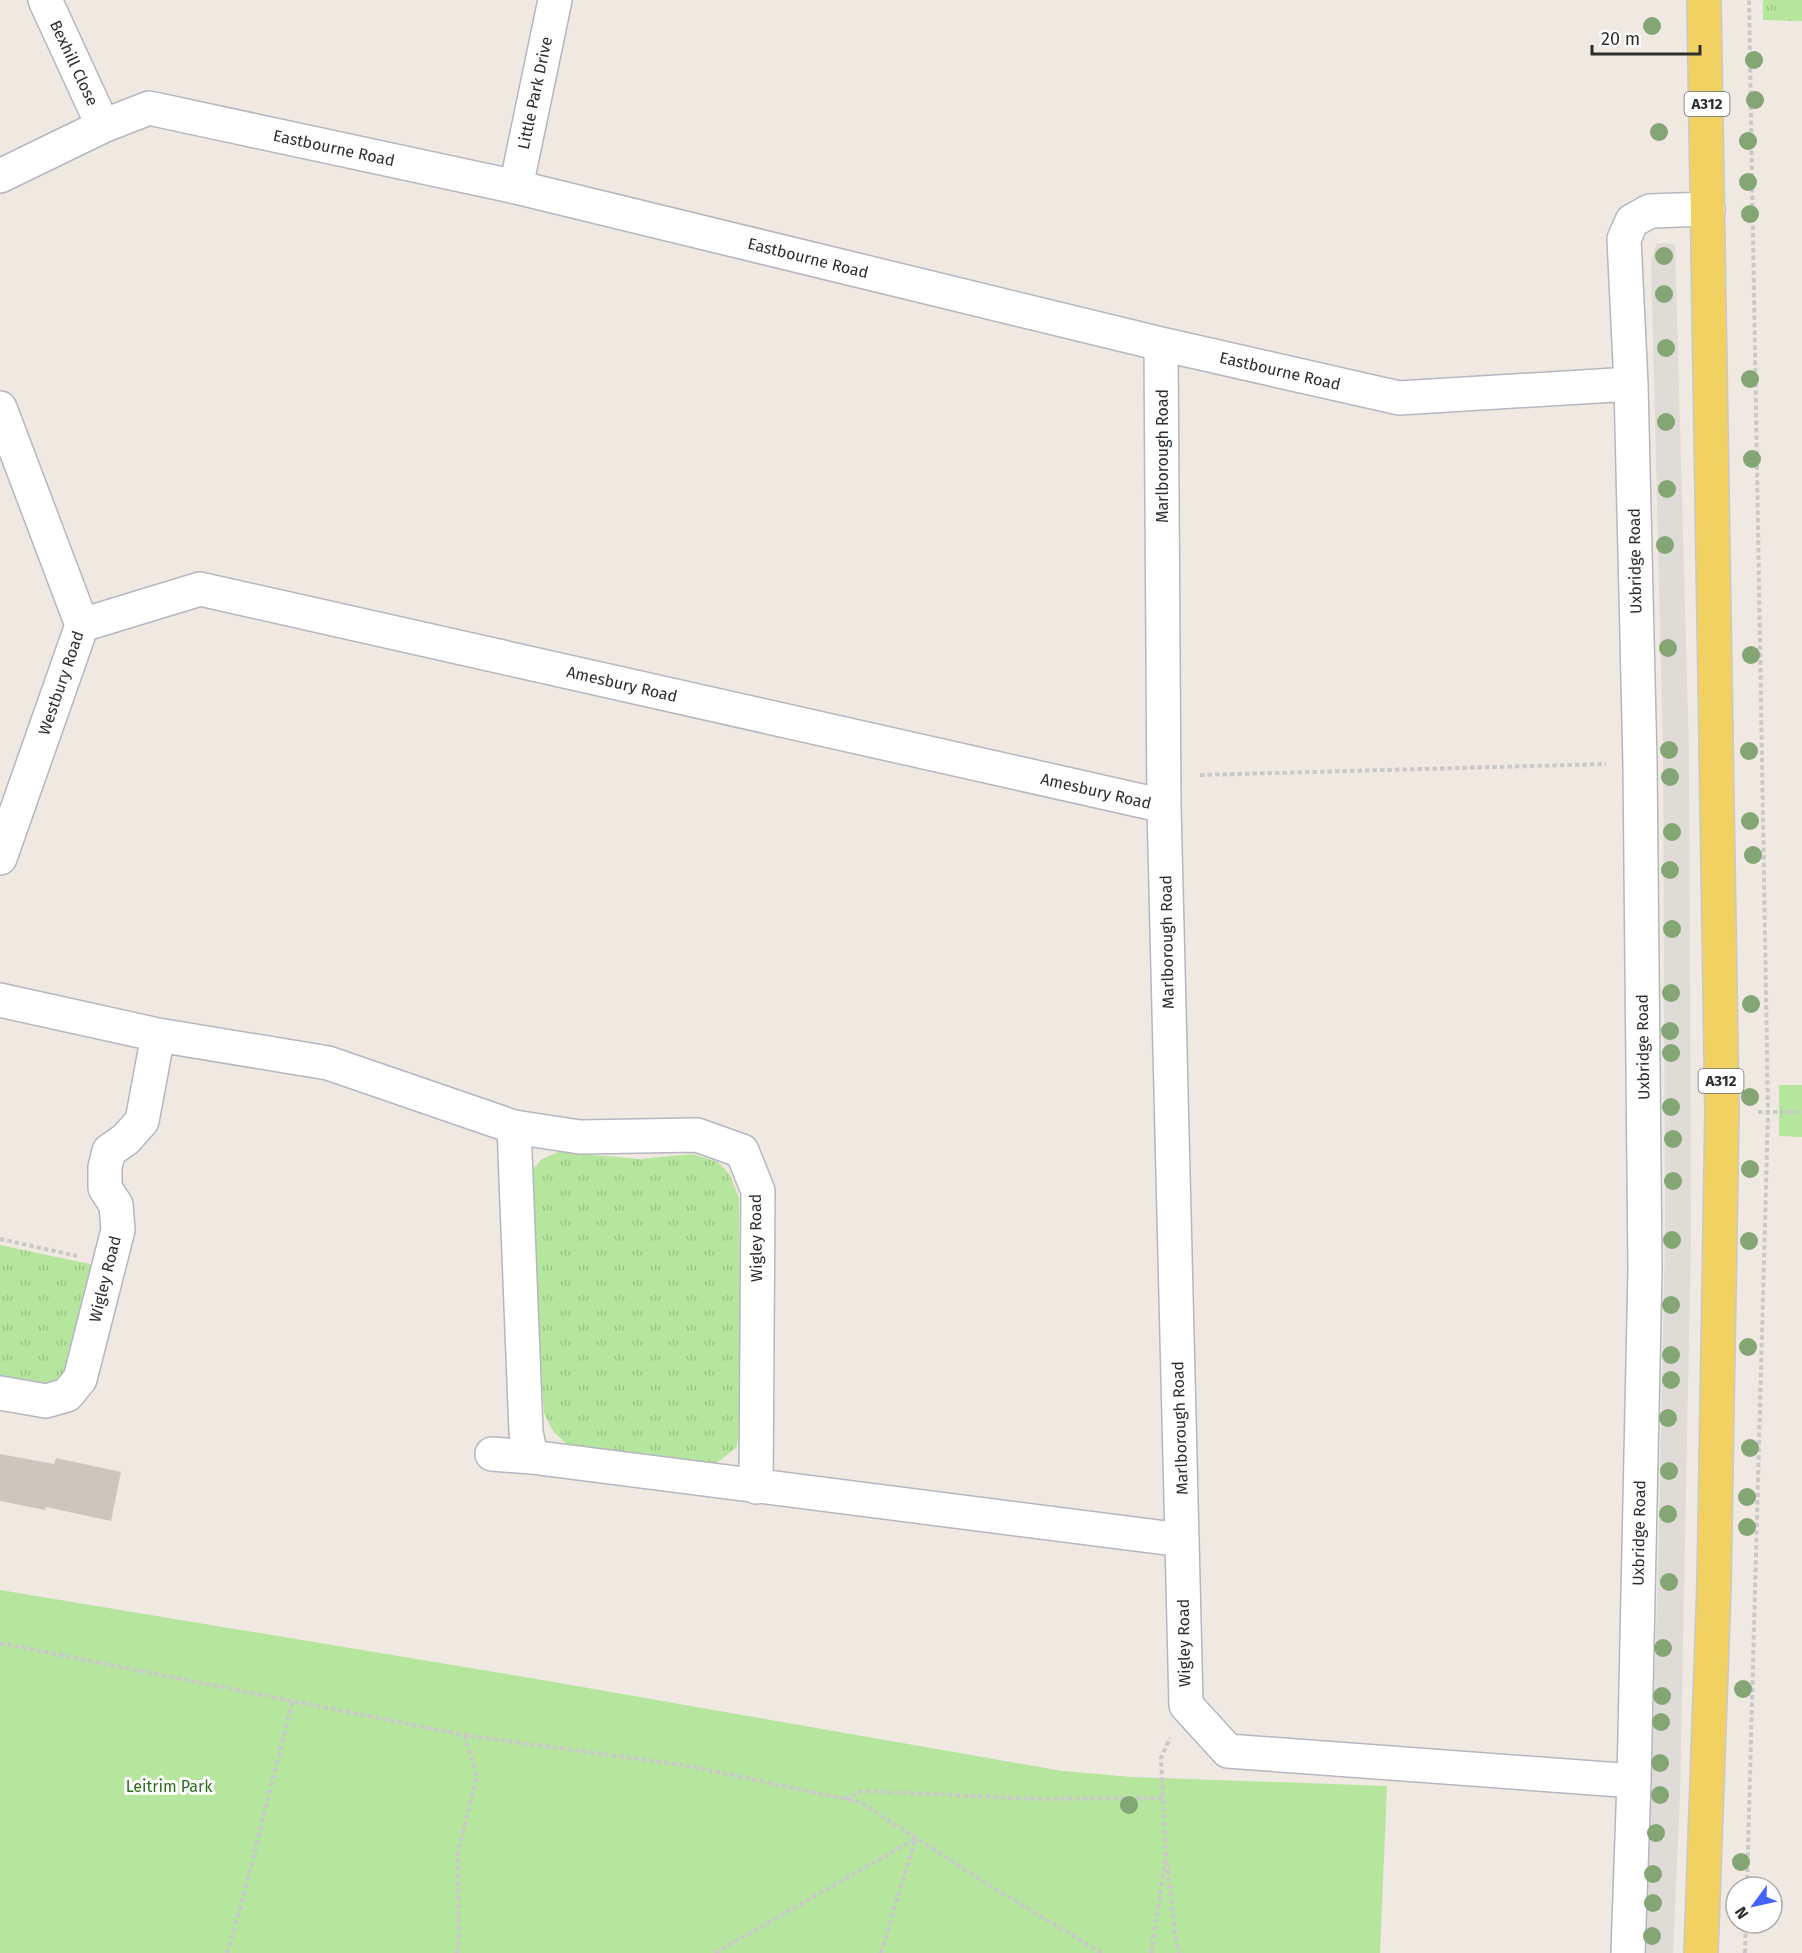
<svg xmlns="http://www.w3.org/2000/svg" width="1802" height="1953" viewBox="0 0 1802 1953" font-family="'Fira Sans',sans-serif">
	<defs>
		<pattern id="grass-tufts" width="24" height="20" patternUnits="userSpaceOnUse" patternTransform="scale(1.5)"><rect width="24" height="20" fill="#b6e59e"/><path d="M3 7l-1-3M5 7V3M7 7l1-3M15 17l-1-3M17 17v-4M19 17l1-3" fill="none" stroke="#9dc588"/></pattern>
	</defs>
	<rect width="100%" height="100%" fill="#efe9e1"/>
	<!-- grass -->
	<path fill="url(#grass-tufts)" d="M 1763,0 L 1802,0 L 1802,21 L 1763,20 Z
		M 558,1152 L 640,1159 L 692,1154 L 718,1162 L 730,1175 L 739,1198 L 741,1428 L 736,1448 L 711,1467 L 572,1449 L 553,1431 L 544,1413 L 528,1175 L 542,1159 Z
		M 0,1245 L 94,1265 L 70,1375 L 55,1387 L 0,1381 Z"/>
	<!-- park -->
	<path fill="#b6e59e" d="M 1779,1085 L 1802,1085 L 1802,1137 L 1779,1136 Z
		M 0,1590 L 525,1677 L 1063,1771 L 1132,1777 L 1387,1786 L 1380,1953 L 0,1953 Z"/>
	<!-- plaza -->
	<path fill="#dfdcd8" d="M 1657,243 L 1675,244 L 1689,751 L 1691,1236 L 1680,1797 L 1673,1953 L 1643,1953 L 1651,1795 L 1659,1529 L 1665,1237 L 1663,752 L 1651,260 Z"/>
	<!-- building -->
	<path fill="#cbc7bf" d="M 0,1454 L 54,1464 L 56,1458 L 121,1472 L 111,1521 L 46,1507 L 45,1510 L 0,1501 Z"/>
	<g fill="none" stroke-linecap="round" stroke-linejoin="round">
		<!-- minor casing -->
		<g stroke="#b4b7c1" stroke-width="36">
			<path id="minor" d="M 45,0 L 103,126
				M 0,176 L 103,126 L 149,108 L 516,187 L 1161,344 L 1399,398 L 1631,384
				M 516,187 L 555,0
				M 1161,344 L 1164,806 L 1182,1540
				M 0,408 L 82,625 L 0,858
				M 82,625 L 200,589 L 1164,806
				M 0,1000 L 158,1035 L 328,1063 L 514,1127 L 526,1432 L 531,1457 L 1182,1540 L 1186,1705 L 1228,1751 L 1634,1781
				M 514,1127 L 580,1137 L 697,1135 L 742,1151 L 758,1191 L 756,1487
				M 0,1393 L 46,1401 L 67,1395 L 80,1379 L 118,1230 L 116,1205 L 105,1188 L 105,1167 L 109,1151 L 126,1139 L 142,1121 L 158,1035
				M 492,1454 L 531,1457
				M 1628,1953 L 1634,1781 L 1645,1270 L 1640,763 L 1631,384 L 1624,239 L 1632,221 L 1650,211 L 1708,209"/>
		</g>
		<!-- major casing -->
		<g stroke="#c9c9c9" stroke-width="36">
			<path id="major" d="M 1701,1953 L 1714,1585 L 1722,1112 L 1704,0"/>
		</g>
		<!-- path -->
		<path stroke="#c9c9c9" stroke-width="4" stroke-dasharray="4.5 3" stroke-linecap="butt" d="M 1200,775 L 1606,764
			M 1758,1112 L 1802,1112
			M 0,1239 L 77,1256
			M 0,1643 L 464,1735 L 689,1766 L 860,1802 L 997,1890 L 1102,1953
			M 845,1799 L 862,1791 L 1038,1799 L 1163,1798
			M 1167,1862 L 1176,1941 L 1179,1953
			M 1747,1887 L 1768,1112 L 1749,0
			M 227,1953 L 241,1906 L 293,1700
			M 457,1953 L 459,1937 L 458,1852 L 477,1776 L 464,1735
			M 715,1953 L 915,1839
			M 881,1953 L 915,1840
			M 1151,1953 L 1166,1855 L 1161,1758 L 1170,1738
			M 1745,1953 L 1746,1923"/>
		<!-- minor -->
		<use href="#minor" stroke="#fff" stroke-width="33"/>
		<!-- major -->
		<use href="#major" stroke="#f2d163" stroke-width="33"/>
	</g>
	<!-- trees -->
	<g fill="#84a574">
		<circle cx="1652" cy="26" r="9"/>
		<circle cx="1754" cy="60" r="9"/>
		<circle cx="1755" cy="100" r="9"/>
		<circle cx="1659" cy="132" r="9"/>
		<circle cx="1748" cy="141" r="9"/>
		<circle cx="1748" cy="182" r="9"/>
		<circle cx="1750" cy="214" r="9"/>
		<circle cx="1664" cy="256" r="9"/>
		<circle cx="1664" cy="294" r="9"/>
		<circle cx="1666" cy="348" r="9"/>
		<circle cx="1750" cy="379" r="9"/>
		<circle cx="1666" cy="422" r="9"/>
		<circle cx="1752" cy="459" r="9"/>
		<circle cx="1667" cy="489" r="9"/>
		<circle cx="1665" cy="545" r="9"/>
		<circle cx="1668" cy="648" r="9"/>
		<circle cx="1751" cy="655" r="9"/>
		<circle cx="1669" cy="750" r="9"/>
		<circle cx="1749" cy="751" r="9"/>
		<circle cx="1670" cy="777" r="9"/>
		<circle cx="1750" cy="821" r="9"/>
		<circle cx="1672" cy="832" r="9"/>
		<circle cx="1753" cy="855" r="9"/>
		<circle cx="1670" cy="870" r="9"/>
		<circle cx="1672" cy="929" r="9"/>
		<circle cx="1671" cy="993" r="9"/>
		<circle cx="1751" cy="1004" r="9"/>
		<circle cx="1670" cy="1031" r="9"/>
		<circle cx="1671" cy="1053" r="9"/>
		<circle cx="1750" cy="1097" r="9"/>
		<circle cx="1671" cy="1107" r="9"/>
		<circle cx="1673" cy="1139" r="9"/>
		<circle cx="1750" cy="1169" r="9"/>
		<circle cx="1673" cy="1181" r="9"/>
		<circle cx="1672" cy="1240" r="9"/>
		<circle cx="1749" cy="1241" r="9"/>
		<circle cx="1671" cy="1305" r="9"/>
		<circle cx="1748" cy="1347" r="9"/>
		<circle cx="1671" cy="1355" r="9"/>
		<circle cx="1671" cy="1380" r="9"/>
		<circle cx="1668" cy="1418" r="9"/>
		<circle cx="1750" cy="1448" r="9"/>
		<circle cx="1669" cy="1471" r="9"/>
		<circle cx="1747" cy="1497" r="9"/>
		<circle cx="1668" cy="1514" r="9"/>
		<circle cx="1747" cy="1527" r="9"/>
		<circle cx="1669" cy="1582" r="9"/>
		<circle cx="1663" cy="1648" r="9"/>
		<circle cx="1743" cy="1689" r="9"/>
		<circle cx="1662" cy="1696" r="9"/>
		<circle cx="1661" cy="1722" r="9"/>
		<circle cx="1660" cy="1763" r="9"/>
		<circle cx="1660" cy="1795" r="9"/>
		<circle cx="1129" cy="1805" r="9"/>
		<circle cx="1656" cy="1833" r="9"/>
		<circle cx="1741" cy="1862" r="9"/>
		<circle cx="1653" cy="1874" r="9"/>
		<circle cx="1653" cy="1903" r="9"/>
		<circle cx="1652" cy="1936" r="9"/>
	</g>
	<g text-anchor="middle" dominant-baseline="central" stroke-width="6" stroke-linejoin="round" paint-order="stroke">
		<!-- shield labels -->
		<g fill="#fff" stroke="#6d6d6d" stroke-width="1.5">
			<rect x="1684.5" y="92" width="45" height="24" rx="4.5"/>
			<rect x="1698.5" y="1069" width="45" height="24" rx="4.5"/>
		</g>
		<g font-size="15" font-weight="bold" fill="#2e2e2e">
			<text x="1707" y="104">A312</text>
			<text x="1721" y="1081">A312</text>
		</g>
		<!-- street labels -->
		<g font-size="16" fill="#2e2e2e" stroke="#fff">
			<text transform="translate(74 63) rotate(65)">Bexhill Close</text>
			<text transform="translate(535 93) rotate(-78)">Little Park Drive</text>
			<text transform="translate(334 148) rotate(12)">Eastbourne Road</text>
			<text transform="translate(808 258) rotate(14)">Eastbourne Road</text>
			<text transform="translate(1280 371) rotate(13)">Eastbourne Road</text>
			<text transform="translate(1162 456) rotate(-90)">Marlborough Road</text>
			<text transform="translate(1635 561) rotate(-91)">Uxbridge Road</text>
			<text transform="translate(61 683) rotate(-71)">Westbury Road</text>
			<text transform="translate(622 684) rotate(13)">Amesbury Road</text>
			<text transform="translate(1096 791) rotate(13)">Amesbury Road</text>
			<text transform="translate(1167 942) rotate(-91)">Marlborough Road</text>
			<text transform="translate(1643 1047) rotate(-91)">Uxbridge Road</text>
			<text transform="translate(756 1238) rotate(-91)">Wigley Road</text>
			<text transform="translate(105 1279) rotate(-76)">Wigley Road</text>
			<text transform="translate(1180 1428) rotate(-92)">Marlborough Road</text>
			<text transform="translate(1639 1533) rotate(-89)">Uxbridge Road</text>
			<text transform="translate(1184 1643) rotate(-91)">Wigley Road</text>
		</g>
		<!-- park labels -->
		<g font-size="16" fill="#2c6e1b" stroke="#fff">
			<text x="169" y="1786">Leitrim Park</text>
		</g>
	</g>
	<!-- north arrow -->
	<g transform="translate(1754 1905) rotate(237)"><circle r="28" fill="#ffffff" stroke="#ababab" stroke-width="1.5"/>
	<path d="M0-4.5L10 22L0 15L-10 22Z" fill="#4264fb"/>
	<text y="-9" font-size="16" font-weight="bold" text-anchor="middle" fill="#2e2e2e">N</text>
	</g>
	<!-- scale -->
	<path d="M1592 45v9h108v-9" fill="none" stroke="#2e2e2e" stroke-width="3"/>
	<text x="1601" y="45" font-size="18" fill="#2e2e2e" stroke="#ffffff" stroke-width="4.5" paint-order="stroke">20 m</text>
</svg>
